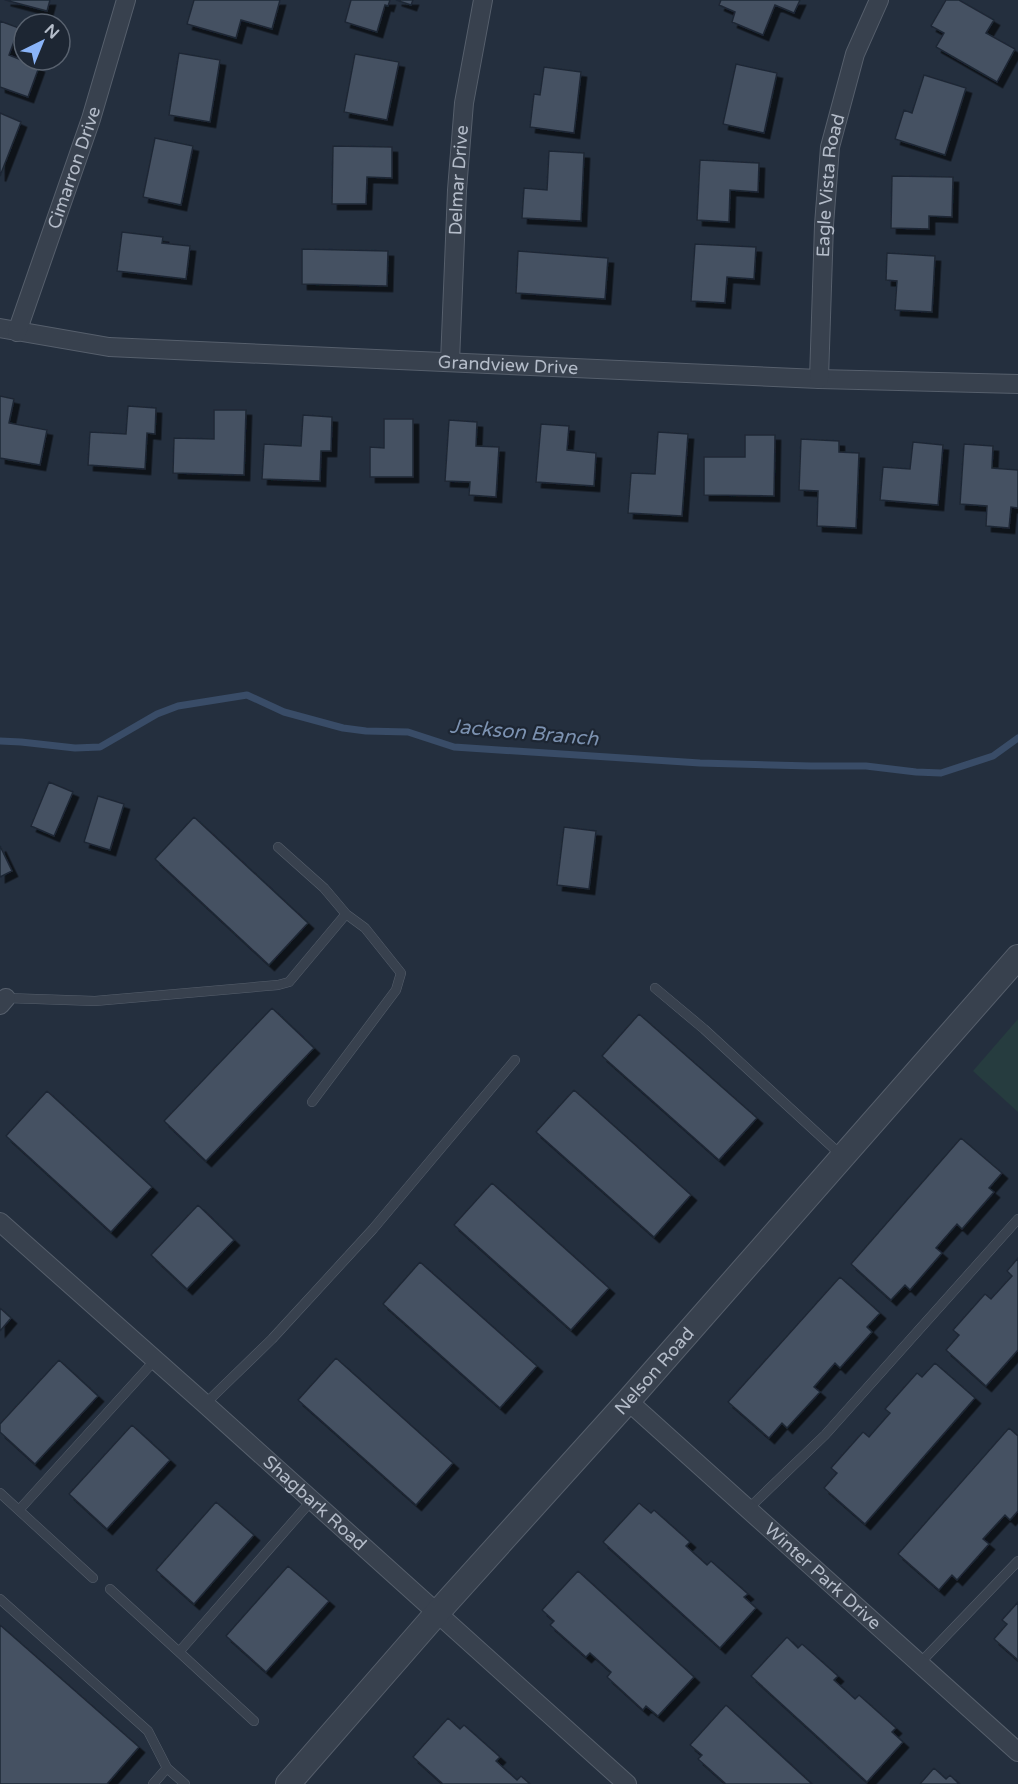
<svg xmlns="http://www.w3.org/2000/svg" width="1018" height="1784" viewBox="0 0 1018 1784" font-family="'Varela Round',sans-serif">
	<defs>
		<filter id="shadow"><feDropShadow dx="5.5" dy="5.5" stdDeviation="0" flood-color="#0009"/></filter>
	</defs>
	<rect width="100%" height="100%" fill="#242f3e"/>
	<!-- green -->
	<path fill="#263c3f" d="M 1018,1019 L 1018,1112 L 973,1071 Z"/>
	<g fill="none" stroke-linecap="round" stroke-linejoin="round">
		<!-- stream -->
		<path stroke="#394c67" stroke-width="7" d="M 0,741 L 21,742 L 75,748 L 100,747 L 157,714 L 178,706 L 247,695 L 284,712 L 343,728 L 366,731 L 408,732 L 454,747 L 700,763 L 811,766 L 866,766 L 916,772 L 941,773 L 993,756 L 1018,738"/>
	</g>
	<!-- building -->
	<path fill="#455162" stroke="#1f2835" stroke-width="1.5" filter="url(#shadow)" d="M 5,0 L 50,0 L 47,11 Z
		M 194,0 L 280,0 L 272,29 L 241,20 L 236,38 L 187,24 Z
		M 351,0 L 390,0 L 388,6 L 385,5 L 377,32 L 345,22 Z
		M 396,0 L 413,0 L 411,5 Z
		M 721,0 L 800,0 L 794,13 L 775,5 L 763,35 L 732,22 L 735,12 L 719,5 Z
		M 946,0 L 959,0 L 994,20 L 986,33 L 1015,49 L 997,82 L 936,47 L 944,33 L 931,26 Z
		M 0,21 L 19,28 L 9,55 L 39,67 L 28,97 L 0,87 Z
		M 179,53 L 220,60 L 210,122 L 169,115 Z
		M 355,54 L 399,62 L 387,120 L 344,112 Z
		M 736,64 L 777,73 L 764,133 L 723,124 Z
		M 544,67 L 581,72 L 574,133 L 530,127 L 534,94 L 540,95 Z
		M 924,75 L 966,88 L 945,155 L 895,139 L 904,110 L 912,113 Z
		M 0,113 L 21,122 L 0,176 Z
		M 155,138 L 193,146 L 181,205 L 143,197 Z
		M 333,146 L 392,147 L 392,178 L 367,177 L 366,204 L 332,204 Z
		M 549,151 L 584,153 L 581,221 L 522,218 L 524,188 L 547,190 Z
		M 700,160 L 759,163 L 758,192 L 730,190 L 729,222 L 697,220 Z
		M 892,176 L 953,177 L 952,217 L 929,216 L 929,229 L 891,228 Z
		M 122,232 L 163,237 L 162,243 L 190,246 L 186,279 L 117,271 Z
		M 695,244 L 756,247 L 754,279 L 727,277 L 725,303 L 691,301 Z
		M 302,249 L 388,251 L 387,286 L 302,284 Z
		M 518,251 L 608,258 L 605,299 L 516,293 Z
		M 887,253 L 935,256 L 932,312 L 895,310 L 897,281 L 886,280 Z
		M 0,396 L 14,399 L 9,423 L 47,430 L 40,465 L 0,458 Z
		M 128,406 L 156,408 L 155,434 L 147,433 L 145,469 L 88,465 L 90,432 L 126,434 Z
		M 214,410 L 246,410 L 244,475 L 173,473 L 174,438 L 214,439 Z
		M 303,415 L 332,417 L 331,451 L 321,451 L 320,481 L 262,479 L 264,444 L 301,446 Z
		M 384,419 L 413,419 L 413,477 L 370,477 L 370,447 L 384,448 Z
		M 449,420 L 477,422 L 476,446 L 499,447 L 496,497 L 469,495 L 470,482 L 445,481 Z
		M 541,424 L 569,426 L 567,450 L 596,453 L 594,486 L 536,482 Z
		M 658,432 L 688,434 L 682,516 L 628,513 L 631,473 L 655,474 Z
		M 745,435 L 775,435 L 774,496 L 704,495 L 704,457 L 745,457 Z
		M 801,439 L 839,441 L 839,452 L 859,453 L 856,528 L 817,526 L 818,491 L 799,490 Z
		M 913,442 L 943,445 L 938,505 L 880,500 L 883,467 L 910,469 Z
		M 964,444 L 993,446 L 992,468 L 1018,470 L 1018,508 L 1011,507 L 1009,528 L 986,526 L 987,506 L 960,504 Z
		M 49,782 L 73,792 L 54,836 L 31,826 Z
		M 98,796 L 124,804 L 110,850 L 84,842 Z
		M 194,817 L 308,923 L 269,965 L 155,859 Z
		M 564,827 L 596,831 L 589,889 L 557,885 Z
		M 0,846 L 12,871 L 0,877 Z
		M 272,1008 L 314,1048 L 206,1161 L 164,1121 Z
		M 639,1014 L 757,1118 L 719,1160 L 602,1056 Z
		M 574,1090 L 691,1195 L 654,1237 L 536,1132 Z
		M 47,1091 L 152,1187 L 111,1232 L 6,1136 Z
		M 961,1138 L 1002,1173 L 989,1188 L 994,1192 L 962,1229 L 957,1224 L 936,1248 L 942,1253 L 910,1290 L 905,1285 L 891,1300 L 851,1264 Z
		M 492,1183 L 609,1288 L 571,1330 L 454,1225 Z
		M 198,1205 L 234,1240 L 187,1289 L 151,1255 Z
		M 1018,1258 L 1018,1350 L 986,1386 L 946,1350 L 959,1335 L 953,1330 L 985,1294 L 991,1299 L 1012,1276 L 1007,1271 Z
		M 420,1262 L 537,1366 L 500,1408 L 383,1304 Z
		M 840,1277 L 880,1313 L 867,1327 L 872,1332 L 840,1368 L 835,1363 L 814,1387 L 820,1392 L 787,1428 L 782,1423 L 769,1438 L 728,1402 Z
		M 0,1308 L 11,1318 L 0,1331 Z
		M 336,1358 L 453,1463 L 416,1505 L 298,1400 Z
		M 59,1360 L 98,1396 L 35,1464 L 0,1432 L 0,1424 Z
		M 935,1363 L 975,1398 L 865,1524 L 824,1488 L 837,1473 L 831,1468 L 863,1432 L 869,1437 L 890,1413 L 885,1409 L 917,1373 L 922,1377 Z
		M 132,1425 L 170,1460 L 107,1529 L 69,1494 Z
		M 1009,1428 L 1018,1436 L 1018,1511 L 1010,1520 L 1005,1515 L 983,1539 L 989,1544 L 957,1580 L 952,1575 L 939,1590 L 898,1554 Z
		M 216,1502 L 254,1535 L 194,1604 L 156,1570 Z
		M 639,1503 L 651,1513 L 654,1510 L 690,1542 L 686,1546 L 707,1565 L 711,1561 L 748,1594 L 744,1597 L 756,1608 L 720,1648 L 603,1542 Z
		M 288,1566 L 329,1601 L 266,1672 L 226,1636 Z
		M 578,1571 L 694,1677 L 658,1716 L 646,1706 L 643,1710 L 607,1677 L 611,1672 L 590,1653 L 586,1657 L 550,1625 L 554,1621 L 542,1610 Z
		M 1018,1602 L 1018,1660 L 994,1639 L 1007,1624 L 1002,1620 Z
		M 0,1625 L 139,1747 L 107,1784 L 0,1784 Z
		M 787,1637 L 798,1648 L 802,1644 L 838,1676 L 834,1680 L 855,1699 L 859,1695 L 896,1728 L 892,1732 L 903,1742 L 867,1782 L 751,1676 Z
		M 726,1705 L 812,1784 L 726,1784 L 698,1759 L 702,1755 L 690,1745 Z
		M 448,1718 L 460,1729 L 464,1725 L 500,1757 L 496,1761 L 517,1780 L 521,1776 L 530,1784 L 443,1784 L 413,1757 Z
		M 934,1768 L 946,1779 L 950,1775 L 959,1784 L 920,1784 Z"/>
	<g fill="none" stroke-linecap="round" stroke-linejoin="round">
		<!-- service casing -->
		<g stroke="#565f6c" stroke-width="10">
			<path id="service" d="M 278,847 L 324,888 L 346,914
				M 655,988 L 704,1029 L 841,1155
				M 6,998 L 95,1001 L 278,985 L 289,982 L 346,914 L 365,928 L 401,973 L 396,990 L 312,1102
				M 205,1404 L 272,1339 L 373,1229 L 515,1060
				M 0,1493 L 93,1578
				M 748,1509 L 825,1435 L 1018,1219
				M 19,1510 L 155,1360
				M 110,1589 L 179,1652 L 312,1500
				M 0,1599 L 148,1731 L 167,1768 L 185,1784
				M 179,1652 L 254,1721
				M 920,1663 L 1018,1561
				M 153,1784 L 167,1768"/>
		</g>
		<!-- minor casing -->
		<g stroke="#565f6c" stroke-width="20">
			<g id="minor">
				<path id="s1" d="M 0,328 L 109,347 L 819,379 L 1018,384"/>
				<path id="s2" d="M 17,332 L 91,119 L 126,0"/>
				<path id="s3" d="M 450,362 L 457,190 L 464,103 L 483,0"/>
				<path id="s4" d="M 819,379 L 824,225 L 830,147 L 855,54 L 879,0"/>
				<path d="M 0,1005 L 6,998"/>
				<path id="s5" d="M 0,1222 L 205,1404 L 627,1784"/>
				<path id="s6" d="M 628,1401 L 1018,1752"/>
			</g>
		</g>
		<!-- tertiary casing -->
		<g stroke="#565f6c" stroke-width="26">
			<g id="tertiary">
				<path id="s7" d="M 288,1784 L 437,1613 L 628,1401 L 1018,957"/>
			</g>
		</g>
		<!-- service -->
		<use href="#service" stroke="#38414e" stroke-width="9"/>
		<!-- minor -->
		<use href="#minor" stroke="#38414e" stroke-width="18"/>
		<!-- tertiary -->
		<use href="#tertiary" stroke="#38414e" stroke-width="24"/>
	</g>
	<g text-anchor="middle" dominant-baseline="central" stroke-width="4.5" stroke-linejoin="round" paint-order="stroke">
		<!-- street labels -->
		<g font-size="18" fill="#b4bcc9" stroke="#1d2633">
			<text stroke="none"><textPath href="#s2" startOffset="174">Cimarron Drive</textPath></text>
			<text stroke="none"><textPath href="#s3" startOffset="182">Delmar Drive</textPath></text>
			<text stroke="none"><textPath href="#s4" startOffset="194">Eagle Vista Road</textPath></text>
			<text stroke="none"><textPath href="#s1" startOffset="510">Grandview Drive</textPath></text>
			<text stroke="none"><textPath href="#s7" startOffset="552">Nelson Road</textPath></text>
			<text stroke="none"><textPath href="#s5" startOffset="422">Shagbark Road</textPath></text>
			<text stroke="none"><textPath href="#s6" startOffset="262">Winter Park Drive</textPath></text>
		</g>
		<!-- water labels -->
		<g font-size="20" font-style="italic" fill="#7c92b1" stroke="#1d2633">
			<text transform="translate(524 733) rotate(5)">Jackson Branch</text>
		</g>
	</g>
	<!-- north arrow -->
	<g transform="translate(42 42) rotate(43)"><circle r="28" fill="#1d2633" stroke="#59626f" stroke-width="1.5"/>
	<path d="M0-4.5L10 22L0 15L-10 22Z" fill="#8ab4f8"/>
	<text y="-9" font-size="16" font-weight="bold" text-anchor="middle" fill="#b4bcc9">N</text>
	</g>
</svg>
